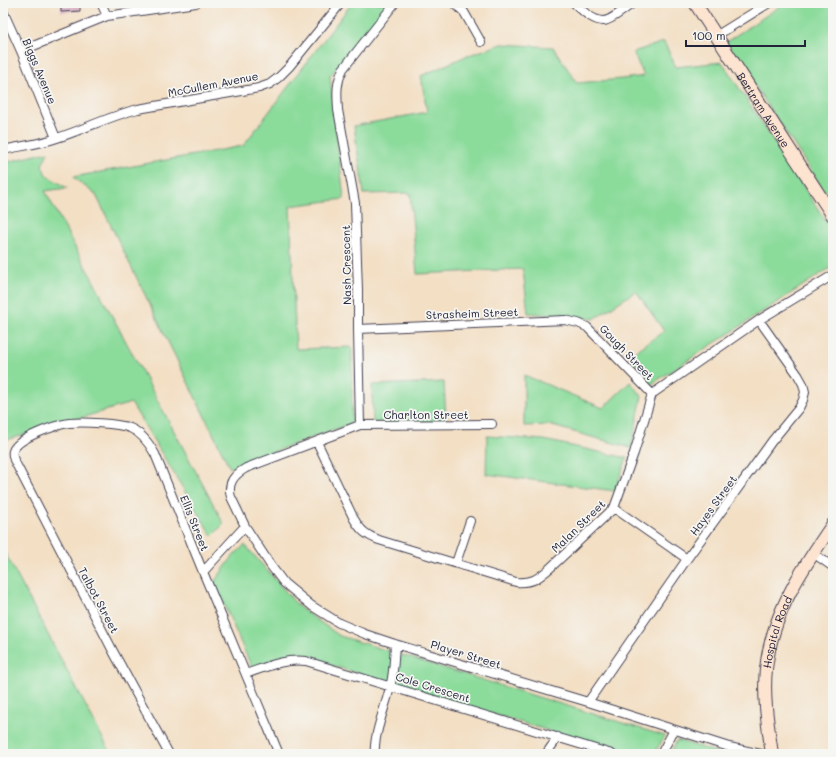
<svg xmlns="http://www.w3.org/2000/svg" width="836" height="757" viewBox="0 0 836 757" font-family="Mali,sans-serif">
	<rect width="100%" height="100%" fill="#f6f6f2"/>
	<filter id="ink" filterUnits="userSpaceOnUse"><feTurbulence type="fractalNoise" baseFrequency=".025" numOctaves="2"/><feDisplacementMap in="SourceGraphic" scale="8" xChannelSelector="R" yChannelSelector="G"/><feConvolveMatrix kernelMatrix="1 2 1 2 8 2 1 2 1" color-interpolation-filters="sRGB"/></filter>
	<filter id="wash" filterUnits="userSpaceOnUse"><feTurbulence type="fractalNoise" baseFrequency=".012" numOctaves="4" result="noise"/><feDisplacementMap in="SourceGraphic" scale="16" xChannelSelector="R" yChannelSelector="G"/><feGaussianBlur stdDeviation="0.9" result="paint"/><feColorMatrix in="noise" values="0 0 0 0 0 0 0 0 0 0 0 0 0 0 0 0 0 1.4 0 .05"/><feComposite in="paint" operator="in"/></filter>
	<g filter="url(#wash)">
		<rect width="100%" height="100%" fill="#f3dfc4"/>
		<!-- green -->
		<path fill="#8bdb9b" stroke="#567e6b" d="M 352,3 L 393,3 L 330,76 L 344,199 L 290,206 L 296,349 L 352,347 L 352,423 L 230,468 L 96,195 L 73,177 L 243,146 Z
			M 785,3 L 833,3 L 833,204 L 726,42 Z
			M 664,42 L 676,67 L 722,62 L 833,232 L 833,266 L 650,385 L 629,356 L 664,331 L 636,291 L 594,319 L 528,313 L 523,269 L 417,274 L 410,193 L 364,194 L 354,126 L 427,112 L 421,76 L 466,56 L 502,44 L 553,47 L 577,83 L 622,79 L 644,76 L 633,52 Z
			M 48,152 L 42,165 L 46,175 L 67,188 L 45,191 L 224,524 L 212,536 L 131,403 L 3,441 L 3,198 L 8,197 L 3,198 L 3,163 Z
			M 524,375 L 603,408 L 630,382 L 642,396 L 631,448 L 549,425 L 524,426 Z
			M 444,382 L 446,421 L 373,423 L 372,385 Z
			M 487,436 L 544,440 L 627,458 L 615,491 L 486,474 Z
			M 245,545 L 300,608 L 340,636 L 665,736 L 654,754 L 626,754 L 293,654 L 252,668 L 214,582 L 234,555 Z
			M 3,549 L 111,754 L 3,754 Z
			M 677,740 L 723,754 L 670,754 Z"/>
		<g id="blocks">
			<!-- building -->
			<path fill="#d8aac1" d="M 61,3 L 80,3 L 80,11 L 61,12 Z"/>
		</g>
	</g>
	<g filter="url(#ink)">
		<use href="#blocks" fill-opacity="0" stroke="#413e50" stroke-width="1"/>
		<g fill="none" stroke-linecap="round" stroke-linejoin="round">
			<!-- street casing -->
			<g stroke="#413e50" stroke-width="10">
				<path id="street" d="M 101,3 L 107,16
					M 454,3 L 464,12 L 481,42
					M 574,3 C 582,10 592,21 604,21 C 612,20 626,8 633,3
					M 3,11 L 21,51 L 56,138
					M 716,36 L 769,3
					M 21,51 L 107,16 L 196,3
					M 3,150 C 21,146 40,144 57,138 C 85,129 110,116 138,109 L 259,88 L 270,84 L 279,77 L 289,67 L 341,3
					M 358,329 L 565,320 L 578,323 L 587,327 L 652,394
					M 492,424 L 360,425 L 246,468 C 234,475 227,483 231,497 L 245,526 L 271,566 L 284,583 L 312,606 L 339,623 L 365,634 L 395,644 L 588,702 L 729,747 L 761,754
					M 360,425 L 358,329 L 358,290 L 355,203 L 338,110 C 337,93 336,84 343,69 L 395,3
					M 317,442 L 354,519 C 361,531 366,535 379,540 L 516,582 C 533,583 537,579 549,569 L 614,508 L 634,453 L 652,394 L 759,320 L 833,275
					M 614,508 L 687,559
					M 813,553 L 833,567
					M 456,563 L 470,521
					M 203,572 L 245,526
					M 246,674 C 266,667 285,658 306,661 L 612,754
					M 588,702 L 687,559 L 772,441 L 799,408 L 803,400 L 805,392 L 803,384 L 798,375 L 759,320
					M 169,754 L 114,653 L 14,460 C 13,457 12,454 13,451 C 17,438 56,425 69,423 C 84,422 117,423 130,428 C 142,433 149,443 155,454 L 203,572 L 279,754
					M 375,754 C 373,735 386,706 390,687 C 394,674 394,658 395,644
					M 546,754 L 558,737
					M 661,754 L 674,730"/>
			</g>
			<!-- secondary casing -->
			<g stroke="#413e50" stroke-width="14">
				<g id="secondary">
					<path id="s1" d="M 695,3 L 833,216"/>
					<path id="s2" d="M 772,754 C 768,726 763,697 766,669 C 772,613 802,569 833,524"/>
				</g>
			</g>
			<!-- street -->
			<use href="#street" stroke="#fff" stroke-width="8"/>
			<!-- secondary -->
			<use href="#secondary" stroke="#fde4d1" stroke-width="12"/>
		</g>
	</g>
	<g text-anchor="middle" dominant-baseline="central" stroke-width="3.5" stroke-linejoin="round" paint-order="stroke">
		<!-- street labels -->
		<g font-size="11" fill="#22223b" stroke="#f6f6f2">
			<text transform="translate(40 71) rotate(67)">Biggs Avenue</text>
			<text transform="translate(213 84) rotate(-11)">McCullem Avenue</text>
			<text stroke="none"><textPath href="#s1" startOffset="127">Bertram Avenue</textPath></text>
			<text transform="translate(346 265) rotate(-91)">Nash Crescent</text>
			<text transform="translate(472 313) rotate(-2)">Strasheim Street</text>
			<text transform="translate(627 352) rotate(46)">Gough Street</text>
			<text x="426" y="414">Charlton Street</text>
			<text transform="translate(713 505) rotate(-54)">Hayes Street</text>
			<text transform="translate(195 523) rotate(68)">Ellis Street</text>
			<text transform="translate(578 526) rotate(-44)">Malan Street</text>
			<text transform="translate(99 600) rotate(62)">Talbot Street</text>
			<text stroke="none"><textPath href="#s2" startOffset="124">Hospital Road</textPath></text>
			<text transform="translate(466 654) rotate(17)">Player Street</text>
			<text transform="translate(433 687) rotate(17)">Cole Crescent</text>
		</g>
	</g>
	<!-- margin -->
	<rect width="836" height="757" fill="none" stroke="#f6f6f2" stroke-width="16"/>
	<!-- scale -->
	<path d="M686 40v6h119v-6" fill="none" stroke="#22223b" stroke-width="2"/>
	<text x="692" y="40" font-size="12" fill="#22223b" stroke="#f6f6f2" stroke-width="3" paint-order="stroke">100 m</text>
</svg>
